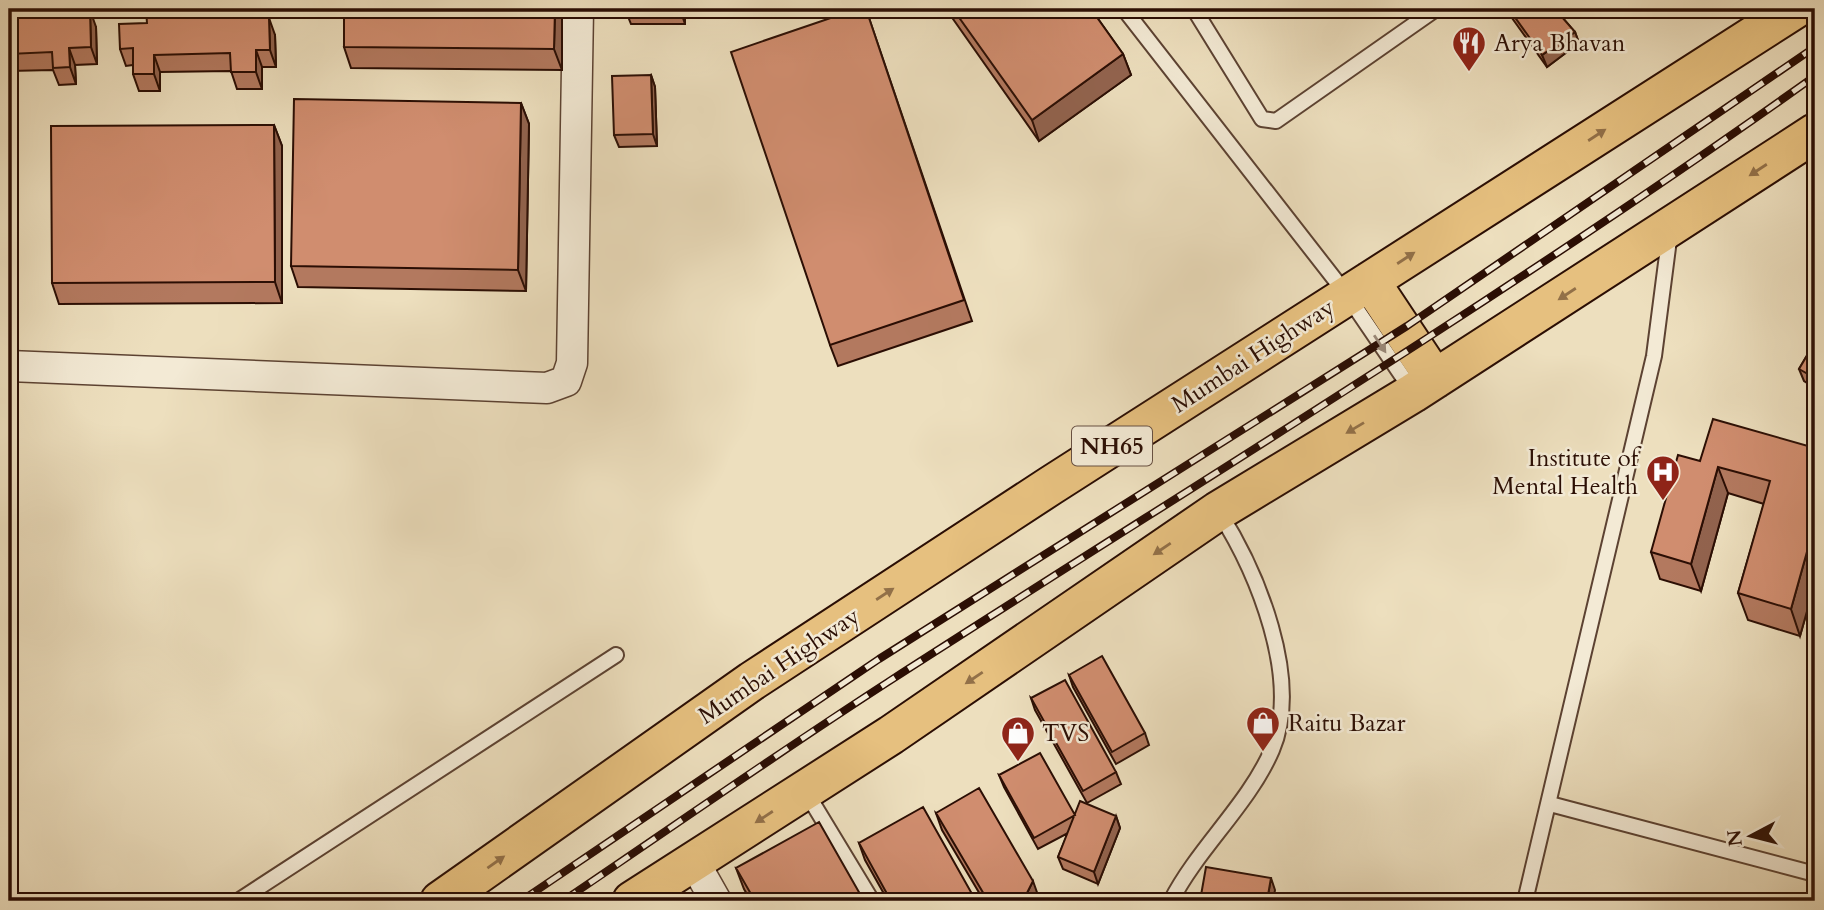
<svg xmlns="http://www.w3.org/2000/svg" width="1824" height="910" viewBox="0 0 1824 910" font-family="Cardo,serif">
	<rect width="100%" height="100%" fill="#eddfbe"/>
	<filter id="stains"><feTurbulence type="fractalNoise" baseFrequency=".00286" numOctaves="4"/><feColorMatrix values="0 0 0 0 .2 0 0 0 0 .09 0 0 0 0 .02 0 0 0 .5 -.17"/></filter>
	<radialGradient id="worn" r=".72"><stop offset=".6" stop-color="#630" stop-opacity="0"/><stop offset="1" stop-color="#630" stop-opacity=".3"/></radialGradient>
	<g fill="none" stroke-linecap="round" stroke-linejoin="round">
		<!-- service casing -->
		<g stroke="#5c4232" stroke-width="18">
			<path id="service" d="M 1124,9 L 1347,295 L 1413,392
				M 1194,9 L 1262,119 L 1276,121 L 1436,9
				M 806,792 L 872,901
				M 1550,804 L 1815,874
				M 238,901 L 616,655
				M 1171,901 C 1198,848 1248,805 1272,750 C 1302,679 1257,572 1219,512
				M 1525,901 L 1654,356 L 1670,232"/>
		</g>
		<!-- minor casing -->
		<g stroke="#5c4232" stroke-width="33">
			<path id="minor" d="M 9,366 L 547,388 L 566,381 L 572,363 L 578,9
				M 694,862 L 716,901"/>
		</g>
		<!-- trunk casing -->
		<g stroke="#2b0e04" stroke-width="42">
			<path id="trunk" d="M 1370,281 L 1435,379
				M 440,901 L 752,681 L 1050,486 L 1795,9
				M 632,901 L 891,735 L 1218,511 L 1413,393 L 1815,133"/>
		</g>
		<!-- service -->
		<use href="#service" stroke="#f3ead5" stroke-width="14"/>
		<!-- minor -->
		<use href="#minor" stroke="#f3ead5" stroke-width="30"/>
		<!-- trunk -->
		<use href="#trunk" stroke="#e6c07f" stroke-width="38"/>
		<!-- rail casing -->
		<g stroke="#2b0e04" stroke-width="8">
			<path id="rail" d="M 521,901 L 879,659 L 1407,326 L 1815,47
				M 563,901 C 671,828 778,753 888,682 C 1198,482 1514,291 1815,76"/>
		</g>
		<!-- rail -->
		<use href="#rail" stroke="#f3ead5" stroke-width="5" stroke-dasharray="16" stroke-linecap="butt"/>
	</g>
	<!-- wall -->
	<path fill="#b3795f" stroke="#2b0e04" stroke-width="2" d="M 9,9 L 72,9 L 72,10 L 96,27 L 97,64 L 75,65 L 76,84 L 59,85 L 53,70 L 9,71 Z
		M 562,9 L 562,70 L 351,68 L 344,47 Z
		M 625,9 L 685,9 L 685,24 L 631,24 Z
		M 866,9 L 972,321 L 838,366 L 830,345 Z
		M 946,9 L 1091,9 L 1123,54 L 1131,75 L 1039,141 Z
		M 1508,9 L 1555,9 L 1575,32 L 1579,43 L 1547,67 L 1512,18 Z
		M 255,18 L 275,35 L 276,67 L 262,67 L 262,89 L 237,89 L 231,71 L 160,72 L 160,91 L 139,91 L 133,74 L 133,65 L 126,66 L 120,49 L 147,23 Z
		M 651,75 L 655,87 L 657,146 L 619,147 L 614,135 Z
		M 521,103 L 529,124 L 526,291 L 298,287 L 291,266 Z
		M 274,125 L 282,146 L 282,303 L 59,304 L 52,283 Z
		M 1815,342 L 1815,388 L 1804,381 L 1799,369 Z
		M 1815,448 L 1815,583 L 1800,636 L 1748,620 L 1738,593 L 1764,504 L 1728,493 L 1701,591 L 1660,579 L 1651,552 L 1700,461 Z
		M 1069,675 L 1145,733 L 1149,745 L 1116,764 L 1073,687 Z
		M 1031,698 L 1116,772 L 1121,784 L 1087,803 L 1035,710 Z
		M 999,775 L 1075,815 L 1116,816 L 1120,828 L 1098,884 L 1063,869 L 1058,857 L 1068,833 L 1038,849 L 1004,787 Z
		M 936,813 L 1039,898 L 1037,901 L 984,901 L 942,830 Z
		M 859,843 L 976,901 L 888,901 L 865,860 Z
		M 736,868 L 864,901 L 751,901 L 744,889 Z"/>
	<!-- shaded-wall -->
	<path fill="#92634e" stroke="#2b0e04" stroke-width="2" d="M 249,9 L 255,9 L 255,35 L 249,18 Z
		M 555,9 L 562,9 L 562,70 L 554,49 Z
		M 680,9 L 685,9 L 685,24 Z
		M 90,10 L 96,27 L 97,64 L 91,47 Z
		M 269,18 L 275,35 L 276,67 L 270,50 Z
		M 1575,32 L 1579,43 L 1547,67 L 1542,55 Z
		M 69,48 L 75,65 L 76,84 L 70,67 Z
		M 256,50 L 262,67 L 262,89 L 256,72 Z
		M 1123,54 L 1131,75 L 1039,141 L 1032,120 Z
		M 154,55 L 160,72 L 160,91 L 154,74 Z
		M 651,75 L 655,87 L 657,146 L 653,134 Z
		M 521,103 L 529,124 L 526,291 L 518,270 Z
		M 274,125 L 282,146 L 282,303 L 275,282 Z
		M 1718,467 L 1728,493 L 1701,591 L 1691,564 Z
		M 1815,523 L 1815,583 L 1800,636 L 1791,609 Z
		M 1116,816 L 1120,828 L 1098,884 L 1094,872 Z
		M 1271,878 L 1275,890 L 1273,901 L 1267,901 Z
		M 1033,881 L 1039,898 L 1037,901 L 1023,901 Z"/>
	<!-- building -->
	<path fill="#d08d6f" stroke="#2b0e04" stroke-width="2" d="M 9,9 L 67,9 L 67,11 L 90,10 L 91,47 L 69,48 L 70,67 L 53,68 L 52,52 L 9,54 Z
		M 146,9 L 249,9 L 249,18 L 269,18 L 270,50 L 256,50 L 256,72 L 231,72 L 230,53 L 154,55 L 154,74 L 133,74 L 133,48 L 120,49 L 119,24 L 147,23 Z
		M 344,9 L 555,9 L 554,49 L 344,47 Z
		M 857,9 L 866,9 L 964,300 L 830,345 L 731,52 Z
		M 953,9 L 1091,9 L 1123,54 L 1032,120 Z
		M 1509,9 L 1555,9 L 1575,32 L 1542,55 Z
		M 651,75 L 653,134 L 614,135 L 612,76 Z
		M 294,99 L 521,103 L 518,270 L 291,266 Z
		M 274,125 L 275,282 L 52,283 L 51,126 Z
		M 1815,342 L 1815,378 L 1799,369 Z
		M 1713,419 L 1815,448 L 1815,523 L 1791,609 L 1738,593 L 1770,481 L 1718,467 L 1691,564 L 1651,552 L 1678,455 L 1700,461 Z
		M 1102,656 L 1145,733 L 1112,752 L 1069,675 Z
		M 1065,680 L 1116,772 L 1083,791 L 1031,698 Z
		M 1040,753 L 1075,815 L 1034,838 L 999,775 Z
		M 979,788 L 1033,881 L 1023,901 L 988,901 L 936,813 Z
		M 1080,801 L 1116,816 L 1094,872 L 1058,857 Z
		M 923,807 L 976,901 L 891,901 L 859,843 Z
		M 819,822 L 864,901 L 755,901 L 736,868 Z
		M 1206,867 L 1271,878 L 1267,901 L 1200,901 Z"/>
	<!-- one-way arrows -->
	<defs><path id="oneway-solid" d="M-6-.8H1V-3.2L6.5 0L1 3.2V.8H-6Z" transform="scale(1.75)"/></defs>
	<g fill="#927048">
		<use href="#oneway-solid" transform="translate(1597 135) rotate(-33)"/>
		<use href="#oneway-solid" transform="translate(1758 170) rotate(147)"/>
		<use href="#oneway-solid" transform="translate(1406 258) rotate(-33)"/>
		<use href="#oneway-solid" transform="translate(1567 294) rotate(147)"/>
		<use href="#oneway-solid" transform="translate(1355 428) rotate(149)"/>
		<use href="#oneway-solid" transform="translate(1162 549) rotate(146)"/>
		<use href="#oneway-solid" transform="translate(885 594) rotate(-33)"/>
		<use href="#oneway-solid" transform="translate(974 678) rotate(146)"/>
		<use href="#oneway-solid" transform="translate(764 817) rotate(147)"/>
		<use href="#oneway-solid" transform="translate(496 862) rotate(-35)"/>
	</g>
	<use fill="#998777" href="#oneway-solid" transform="translate(1380 344) rotate(56)"/>
	<!-- icons -->
	<defs>
		<g id="restaurant-pin" transform="scale(1.75)"><path d="M0 17L-7.5 6A9.5 9.5 0 1 1 7.5 6Z" fill="#8f2418" stroke="#f3ead5"/><path d="M-5-6h1v4h1v-4h1v4h1v-4h1v5L-1.5 .5V6h-2V.5L-5-1ZM5-6V6H3V1.5H1.5Q1.5-4 5-6Z" fill="#fff"/></g>
		<g id="hospital-pin" transform="scale(1.75)"><path d="M0 17L-7.5 6A9.5 9.5 0 1 1 7.5 6Z" fill="#8f2418" stroke="#f3ead5"/><path d="M-5-5h3v3.5h4V-5h3V5h-3V1.5h-4V5h-3Z" fill="#fff"/></g>
		<g id="shop-pin" transform="scale(1.75)"><path d="M0 17L-7.5 6A9.5 9.5 0 1 1 7.5 6Z" fill="#8f2418" stroke="#f3ead5"/><path d="M-5-2.5h2.3a2.7 3.5 0 0 1 5.4 0H5L5.5 6h-11ZM-1.5-2.5h3a1.5 2.3 0 0 0-3 0Z" fill="#fff"/></g>
	</defs>
	<g fill-rule="evenodd">
		<use href="#restaurant-pin" x="1469" y="43"/>
		<use href="#hospital-pin" x="1663" y="472"/>
		<use href="#shop-pin" x="1263" y="723"/>
		<use href="#shop-pin" x="1018" y="733"/>
	</g>
	<g text-anchor="middle" dominant-baseline="central" stroke-width="5" stroke-linejoin="round" paint-order="stroke">
		<!-- shield labels -->
		<rect fill="#f3ead5" stroke="#675043" stroke-width="2" x="1072" y="426.5" width="80" height="39" rx="5"/>
		<g font-size="23" font-weight="bold" fill="#2b0e04">
			<text x="1112" y="446">NH65</text>
		</g>
		<!-- poi labels -->
		<g font-size="24" fill="#2b0e04" stroke="#f3ead5" text-anchor="start">
			<text x="1494" y="43">Arya Bhavan</text>
			<text x="1638" y="458" text-anchor="end">Institute of<tspan x="1638" dy="28">Mental Health</tspan></text>
			<text x="1288" y="723">Raitu Bazar</text>
			<text x="1042" y="733">TVS</text>
		</g>
		<!-- street labels -->
		<g font-size="24" fill="#2b0e04" stroke="#f3ead5">
			<text transform="translate(1253 356) rotate(-33)">Mumbai Highway</text>
			<text transform="translate(779 666) rotate(-34)">Mumbai Highway</text>
		</g>
	</g>
	<!-- margin -->
	<rect width="1824" height="910" fill="none" stroke="#eddfbe" stroke-width="35"/>
	<rect x="10" y="10" width="1803" height="889" fill="none" stroke="#2b0e04" stroke-width="3.5"/>
	<rect x="18" y="18" width="1789" height="875" fill="none" stroke="#2b0e04" stroke-width="2"/>
	<!-- north arrow -->
	<g transform="translate(1751 836) rotate(263)" stroke="#f3ead5" stroke-width="5" paint-order="stroke">
	<path d="M0-5L12 26L0 18L-12 26Z" fill="#2b0e04"/>
	<text y="-10" font-size="19" font-weight="bold" text-anchor="middle" fill="#2b0e04">N</text>
	</g>
	<rect width="100%" height="100%" filter="url(#stains)"/>
	<rect width="100%" height="100%" fill="url(#worn)"/>
</svg>
